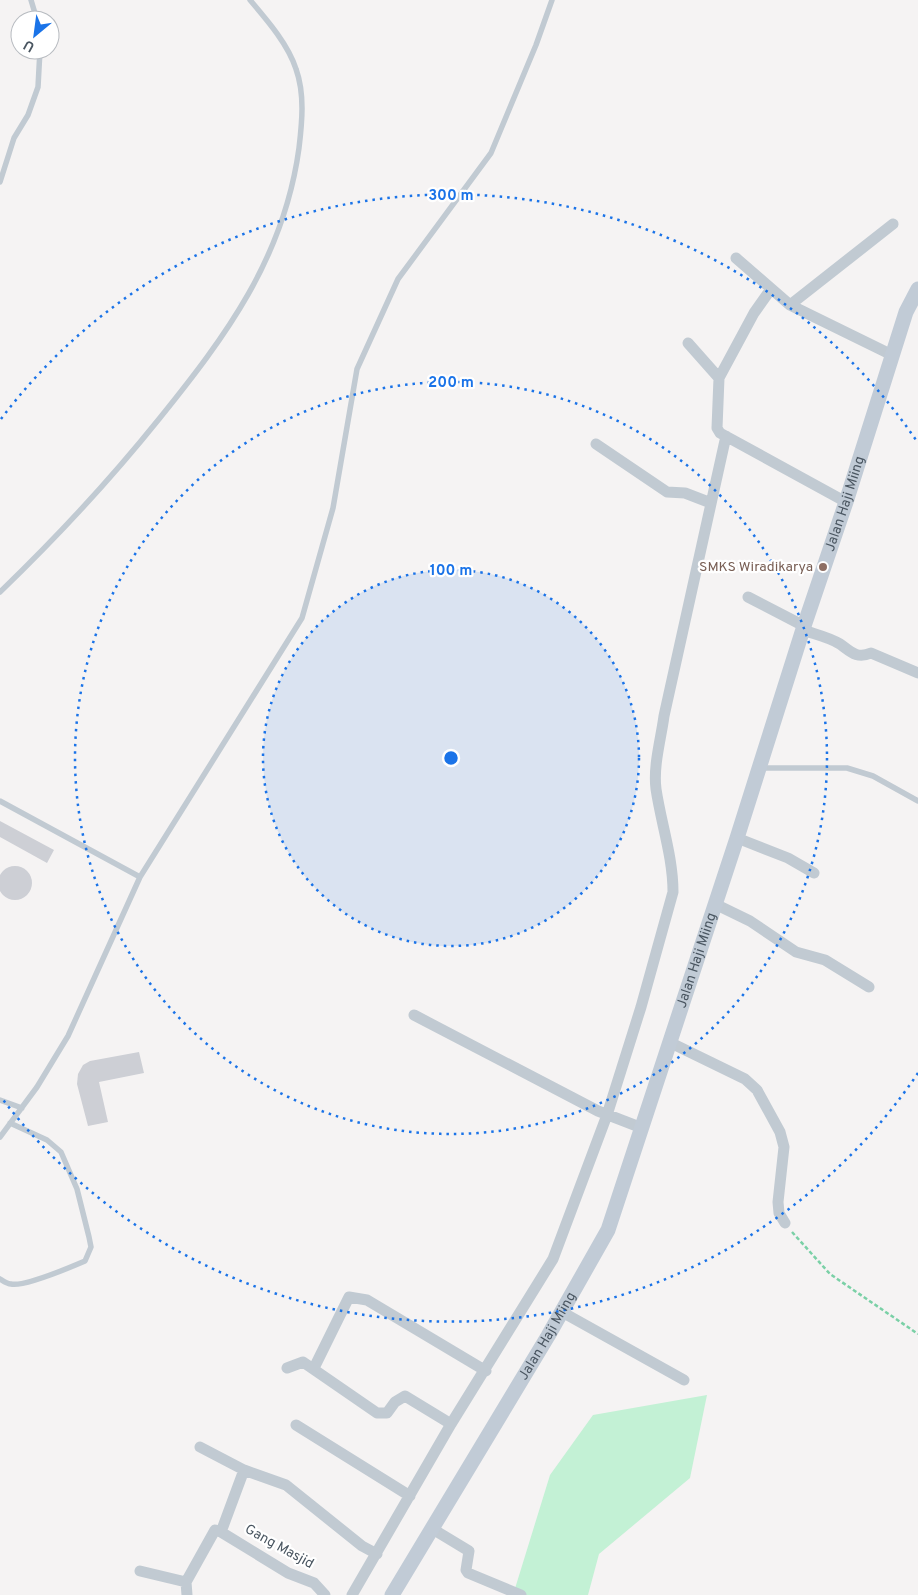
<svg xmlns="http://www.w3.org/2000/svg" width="918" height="1595" viewBox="0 0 918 1595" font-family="Overpass,sans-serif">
	<rect width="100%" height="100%" fill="#f5f3f3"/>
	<!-- green -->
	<path fill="#c3f1d5" d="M 707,1395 L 690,1478 L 599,1554 L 588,1595 L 513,1595 L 550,1475 L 593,1415 Z"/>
	<!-- building -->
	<path fill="#cdcfd5" d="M 0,821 L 54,850 L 47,863 L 0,837 Z
		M-2 883a17 17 0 1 1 34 0a17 17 0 1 1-34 0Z
		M 139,1052 L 144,1073 L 99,1082 L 108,1122 L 88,1126 L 77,1084 L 78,1074 L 83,1065 L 90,1061 Z"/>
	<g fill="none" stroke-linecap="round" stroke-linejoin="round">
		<!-- path -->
		<path stroke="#7ad0a6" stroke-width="2.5" stroke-dasharray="4 2.5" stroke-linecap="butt" d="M 792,1232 L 830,1274 L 918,1334"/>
		<!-- lane -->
		<path stroke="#c1cad2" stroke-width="5.5" d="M 31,0 L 37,20
			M 0,182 L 14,138 L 28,115 L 38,87 L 40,50
			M 0,592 C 56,538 110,480 159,419 C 226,336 284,258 299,148 C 302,123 305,94 296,69 C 288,44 267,20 250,0
			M 762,768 L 847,768 L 873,776 L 918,801
			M 0,801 L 140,877
			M 0,1100 L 22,1108
			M 0,1137 L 37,1087 L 68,1036 L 140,877 L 302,618 L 333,508 L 357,369 L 398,279 L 491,153 L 536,45 L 552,0
			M 0,1279 C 3,1281 7,1284 11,1284 C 24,1287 71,1267 85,1261 L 91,1247 L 89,1237 L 77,1189 L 61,1152 L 47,1140 L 10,1123"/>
		<!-- street -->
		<path stroke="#c1cad2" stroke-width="11" d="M 736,258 L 790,305 L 892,355
			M 790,305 L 893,224
			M 688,343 L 719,378 L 717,428 L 720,433 L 846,502
			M 719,378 L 754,313 L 771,289
			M 596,444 L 667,492 L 685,493 L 711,503
			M 748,597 L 804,626
			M 803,630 C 814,634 829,637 840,644 C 851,652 857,659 871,653 L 918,673
			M 737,838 L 788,858 L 814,873
			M 715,904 L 750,921 L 796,952 L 825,960 L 869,987
			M 414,1015 L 598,1111 L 642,1128
			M 669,1042 L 745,1079 L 757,1090 L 780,1132 L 784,1147 L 778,1202 L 779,1213 L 785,1223
			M 562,1312 L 684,1380
			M 287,1368 L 303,1362 L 377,1413 L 387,1413 L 395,1402 L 405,1396 L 451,1424
			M 314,1368 L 349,1297 L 367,1300 L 486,1371
			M 296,1425 L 410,1496
			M 200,1447 L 244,1470 L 286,1485 L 362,1546 L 377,1554
			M 431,1528 L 469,1551 L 466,1570 L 468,1573 L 521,1595
			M 221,1532 L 244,1470
			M 140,1571 L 186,1582
			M 187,1595 L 186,1582 L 215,1530 L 221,1532 L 288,1573 L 314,1583 L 325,1595
			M 352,1595 L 451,1424 L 553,1259 L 607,1115 L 641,1007 L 673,892 C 673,857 661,823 656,789 C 653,766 661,739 664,716 L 726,436"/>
		<!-- secondary -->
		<path stroke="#c1cbd6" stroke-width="15" id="s1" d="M 392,1595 L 548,1336 L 608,1230 L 737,838 L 804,626 L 846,502 L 906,312 L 918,289"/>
	</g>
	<!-- distance rings -->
	<circle cx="451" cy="758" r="188" fill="#1a73e8" fill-opacity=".12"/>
	<g fill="none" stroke="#1a73e8" stroke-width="2.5" stroke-dasharray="2.5 5">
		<circle cx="451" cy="758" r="188"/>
		<circle cx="451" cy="758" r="376"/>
		<path d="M918 1073A563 563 0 0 1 1 1097M1 419A563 563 0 0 1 918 443"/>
	</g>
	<!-- markers -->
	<circle fill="#8d6e63" stroke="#fff" stroke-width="2" cx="823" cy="567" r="5"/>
	<g text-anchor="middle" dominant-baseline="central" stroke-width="4.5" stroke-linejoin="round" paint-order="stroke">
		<!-- street labels -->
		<g font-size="14" fill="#4a5661" stroke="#fff">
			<text stroke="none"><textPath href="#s1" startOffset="1188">Jalan Haji Miing</textPath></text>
			<text stroke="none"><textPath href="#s1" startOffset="708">Jalan Haji Miing</textPath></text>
			<text stroke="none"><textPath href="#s1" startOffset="302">Jalan Haji Miing</textPath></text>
			<text transform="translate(279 1547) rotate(29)">Gang Masjid</text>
		</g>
		<!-- education labels -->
		<g font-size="14" fill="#785e54" stroke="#fff" text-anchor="end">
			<text x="813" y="567">SMKS Wiradikarya</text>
		</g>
	</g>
	<circle cx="451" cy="758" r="8" fill="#1a73e8" stroke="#fff" stroke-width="2.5"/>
	<g font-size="15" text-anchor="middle" font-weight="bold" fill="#1a73e8" stroke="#fff" stroke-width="4.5" stroke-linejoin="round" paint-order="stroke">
		<text x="451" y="200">300 m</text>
		<text x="451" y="387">200 m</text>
		<text x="451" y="575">100 m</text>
	</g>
	<!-- north arrow -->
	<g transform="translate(35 35) rotate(209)"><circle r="24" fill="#ffffff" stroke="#b7bbc0"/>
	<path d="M0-4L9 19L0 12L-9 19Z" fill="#1a73e8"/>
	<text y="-8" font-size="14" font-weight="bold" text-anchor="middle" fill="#4a5661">U</text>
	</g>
</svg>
